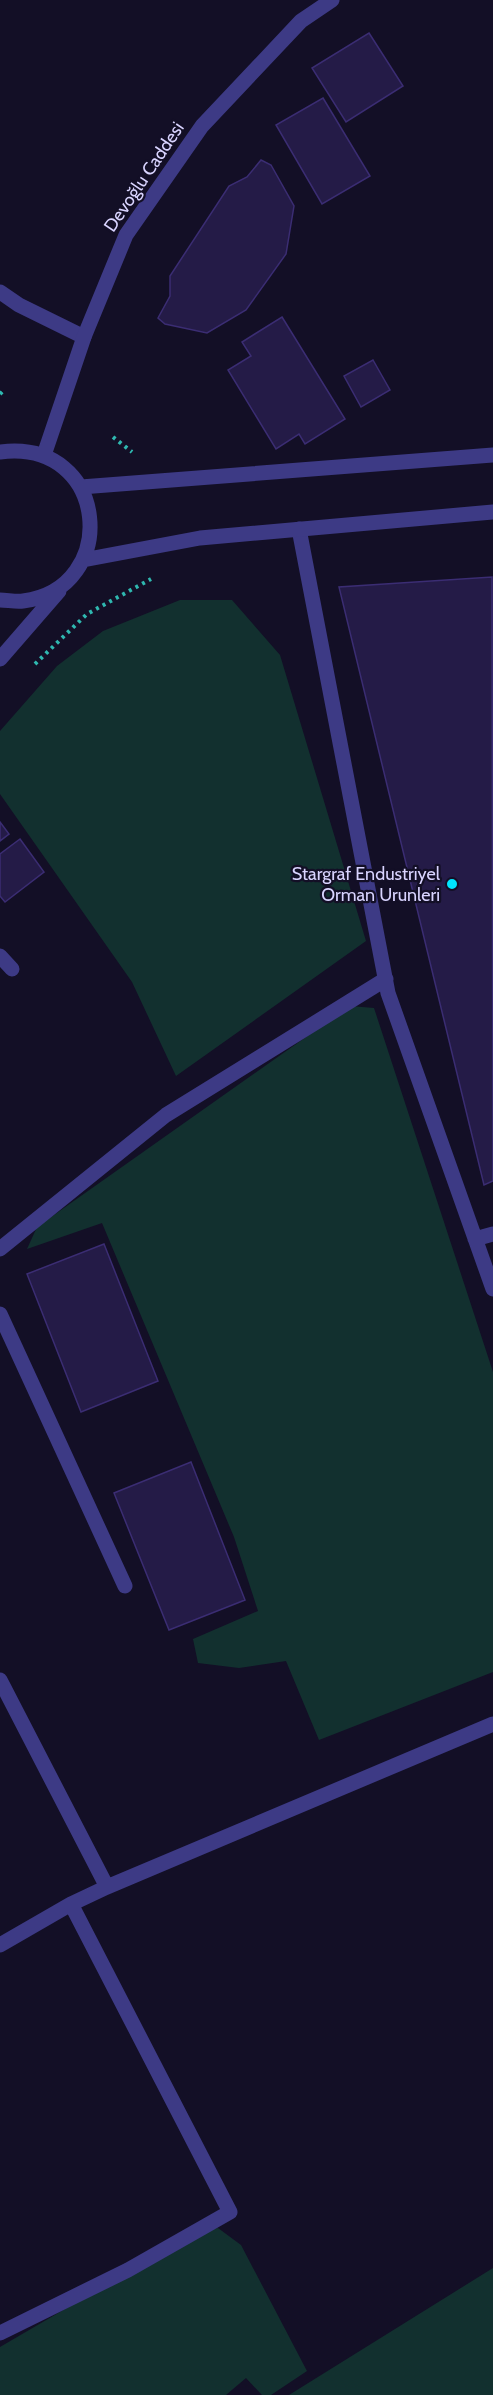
<svg xmlns="http://www.w3.org/2000/svg" width="493" height="2395" viewBox="0 0 493 2395" font-family="Cabin,sans-serif">
	<rect width="100%" height="100%" fill="#130f26"/>
	<!-- green -->
	<path fill="#12302f" d="M 180,600 L 232,600 L 280,655 L 366,941 L 176,1076 L 132,982 L 0,794 L 0,731 L 57,666 L 103,631 Z
		M 350,1006 L 374,1008 L 493,1372 L 493,1672 L 319,1740 L 286,1661 L 239,1668 L 198,1663 L 193,1639 L 258,1611 L 234,1537 L 102,1223 L 27,1249 L 37,1227 Z
		M 218,2228 L 241,2245 L 307,2371 L 271,2395 L 262,2395 L 246,2378 L 226,2395 L 0,2395 L 0,2347 L 197,2232 Z
		M 493,2268 L 493,2395 L 289,2395 Z"/>
	<!-- building -->
	<path fill="#241b47" stroke="#3b2d73" stroke-width="1.5" d="M 369,33 L 403,86 L 346,122 L 312,68 Z
		M 323,98 L 370,176 L 322,204 L 276,125 Z
		M 261,160 L 271,165 L 294,206 L 286,254 L 246,310 L 207,333 L 165,324 L 158,318 L 170,296 L 170,276 L 229,186 L 247,177 Z
		M 282,317 L 345,419 L 305,444 L 299,434 L 276,449 L 228,370 L 251,356 L 242,342 Z
		M 373,360 L 390,390 L 361,407 L 344,376 Z
		M 492,577 L 493,1181 L 484,1185 L 339,587 Z
		M 0,822 L 9,834 L 0,841 Z
		M 20,839 L 44,872 L 5,902 L 0,896 L 0,854 Z
		M 104,1244 L 158,1381 L 81,1412 L 27,1274 Z
		M 191,1462 L 245,1600 L 169,1630 L 114,1493 Z"/>
	<g fill="none" stroke-linecap="round" stroke-linejoin="round">
		<!-- path -->
		<path stroke="#2fb8b0" stroke-width="4" stroke-dasharray="3 4.5" stroke-linecap="butt" d="M 0,394 L 3,391
			M 113,437 L 132,452
			M 35,664 L 87,614 L 151,579"/>
		<!-- service -->
		<path stroke="#3d3a85" stroke-width="15" d="M 0,956 L 12,969"/>
		<!-- minor -->
		<path stroke="#3d3a85" stroke-width="15" d="M 0,292 L 19,305 L 84,337
			M 299,529 L 388,993 L 493,1289
			M 475,1239 L 493,1234
			M 0,1249 L 166,1115 L 386,979
			M 0,1314 L 125,1586
			M 0,1680 L 107,1887
			M 0,1945 L 71,1904 L 107,1887 L 493,1724
			M 0,2333 L 128,2270 L 230,2212 L 71,1904"/>
		<!-- tertiary -->
		<path stroke="#3d3a85" stroke-width="15" d="M 0,452 C 110,438 121,589 23,601 C 16,602 7,600 0,600
			M 44,455 L 84,337 L 126,235 L 202,126 L 301,21 L 332,0
			M 81,487 L 493,455
			M 83,560 L 200,538 L 493,512
			M 0,659 L 59,591"/>
	</g>
	<!-- markers -->
	<circle fill="#00e5ff" stroke="#130f26" stroke-width="2" cx="452" cy="884" r="6"/>
	<g text-anchor="middle" dominant-baseline="central" stroke-width="4.5" stroke-linejoin="round" paint-order="stroke">
		<!-- street labels -->
		<g font-size="18" fill="#d9d4ff" stroke="#130f26">
			<text transform="translate(144 177) rotate(-56)">Devoğlu Caddesi</text>
		</g>
		<!-- poi labels -->
		<g font-size="18" fill="#d9d4ff" stroke="#130f26" text-anchor="end">
			<text x="440" y="874">Stargraf Endustriyel<tspan x="440" dy="21">Orman Urunleri</tspan></text>
		</g>
	</g>
</svg>
